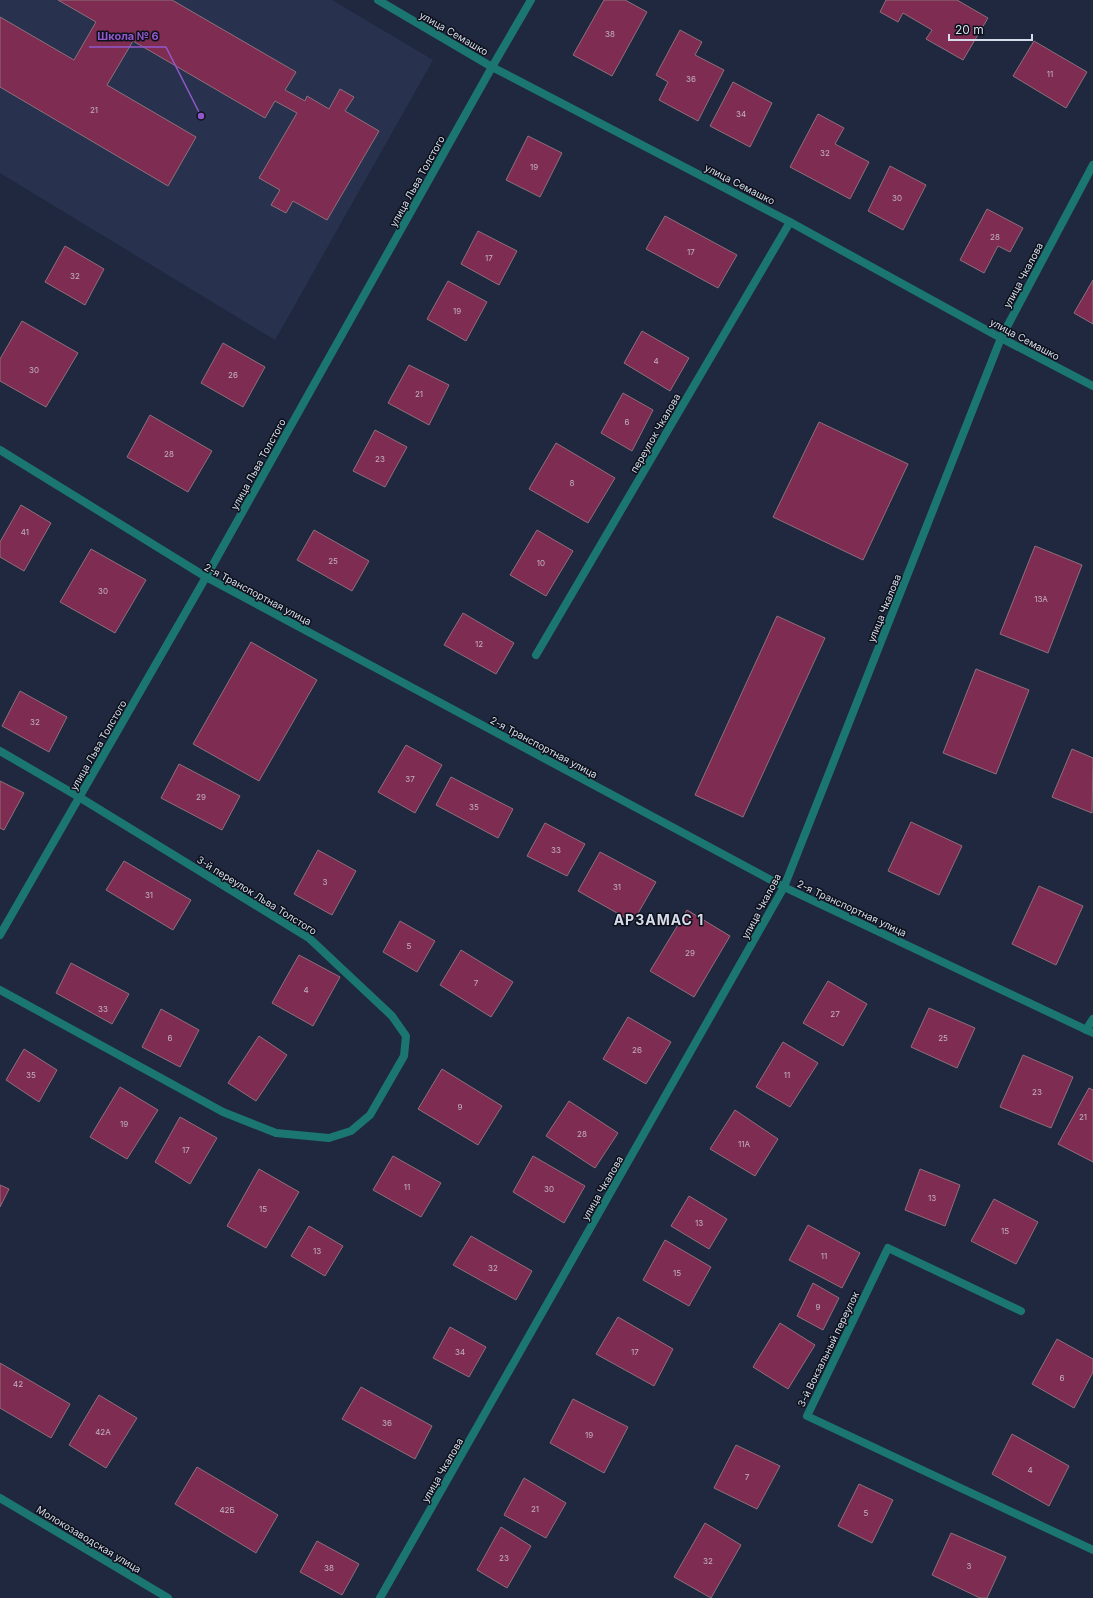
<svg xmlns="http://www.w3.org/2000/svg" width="1093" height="1598" viewBox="0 0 1093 1598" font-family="Inter,sans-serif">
	<rect width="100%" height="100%" fill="#1f283f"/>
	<!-- built -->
	<path fill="#28324e" d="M 0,0 L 332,0 L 433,60 L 275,340 L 0,173 Z"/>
	<!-- building -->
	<path fill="#7e2c51" stroke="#8f6f7b" d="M 58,0 L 172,0 L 296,72 L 285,90 L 305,101 L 307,96 L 329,109 L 340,89 L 354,97 L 345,111 L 379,131 L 327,220 L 293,201 L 286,213 L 271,205 L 280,190 L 259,178 L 297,113 L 275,101 L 265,118 L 133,41 L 107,85 L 196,137 L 168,186 L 0,87 L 0,17 L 74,60 L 96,22 Z
		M 604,0 L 625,0 L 647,12 L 612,76 L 573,55 Z
		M 886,0 L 957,0 L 988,18 L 963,60 L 926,39 L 932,30 L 903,13 L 898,22 L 880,12 Z
		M 680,30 L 702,42 L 695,55 L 724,70 L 698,121 L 659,100 L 668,82 L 656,75 Z
		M 1034,41 L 1087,72 L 1066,108 L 1013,76 Z
		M 733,82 L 772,103 L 750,147 L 710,126 Z
		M 818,114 L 844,128 L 835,144 L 869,162 L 850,199 L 790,167 Z
		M 528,136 L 562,153 L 540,197 L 506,180 Z
		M 890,166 L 926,185 L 903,230 L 868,211 Z
		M 987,209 L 1023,228 L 1010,252 L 998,246 L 984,273 L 960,260 Z
		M 665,216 L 737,255 L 718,288 L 646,249 Z
		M 478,231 L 517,251 L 499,285 L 461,264 Z
		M 65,246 L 104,269 L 85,305 L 45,282 Z
		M 1093,280 L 1093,324 L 1074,313 Z
		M 448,281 L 487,302 L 466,341 L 427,319 Z
		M 22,321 L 78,353 L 46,407 L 0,381 L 0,359 Z
		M 642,331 L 689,358 L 670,391 L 624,363 Z
		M 223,343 L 265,367 L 243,407 L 201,383 Z
		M 409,365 L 449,385 L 429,425 L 388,403 Z
		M 623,393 L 653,410 L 632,451 L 601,433 Z
		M 150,415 L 212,451 L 188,492 L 127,457 Z
		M 819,422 L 908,464 L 863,560 L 773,517 Z
		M 375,430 L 407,447 L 385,487 L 353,471 Z
		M 556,443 L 615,478 L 588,523 L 529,489 Z
		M 21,505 L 51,523 L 24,571 L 0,557 L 0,542 Z
		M 314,530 L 369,561 L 352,591 L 297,560 Z
		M 537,530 L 573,551 L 546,596 L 510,575 Z
		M 1035,546 L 1082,565 L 1048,653 L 1000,634 Z
		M 91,549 L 146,580 L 115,633 L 60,602 Z
		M 463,613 L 514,643 L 496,674 L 444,645 Z
		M 777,616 L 825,638 L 743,817 L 695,795 Z
		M 251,642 L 317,680 L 259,781 L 193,744 Z
		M 976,669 L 1029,690 L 996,774 L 943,753 Z
		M 20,691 L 67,717 L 49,752 L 2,726 Z
		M 406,745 L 442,765 L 415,813 L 378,792 Z
		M 1072,749 L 1093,758 L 1092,813 L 1052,797 Z
		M 179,764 L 240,796 L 222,830 L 161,798 Z
		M 451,777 L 513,809 L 498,838 L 436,805 Z
		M 0,781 L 24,793 L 4,830 L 0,828 Z
		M 911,822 L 962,846 L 939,895 L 888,871 Z
		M 545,823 L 585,844 L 567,876 L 527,856 Z
		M 318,850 L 356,871 L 332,915 L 294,894 Z
		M 600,852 L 656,882 L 633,922 L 578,891 Z
		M 124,861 L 191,900 L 173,930 L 106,890 Z
		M 1039,886 L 1083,906 L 1056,965 L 1012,944 Z
		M 687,910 L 730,936 L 694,997 L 650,971 Z
		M 400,921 L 435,941 L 417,972 L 383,952 Z
		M 461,950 L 513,982 L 491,1017 L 440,985 Z
		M 299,955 L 340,977 L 313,1026 L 272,1003 Z
		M 71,963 L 129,994 L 112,1024 L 56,993 Z
		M 828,981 L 867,1004 L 843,1046 L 803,1023 Z
		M 929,1008 L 975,1028 L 957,1068 L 911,1047 Z
		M 161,1009 L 199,1030 L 180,1067 L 142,1047 Z
		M 628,1017 L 671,1042 L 646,1084 L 603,1059 Z
		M 259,1036 L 287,1055 L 256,1101 L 228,1083 Z
		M 783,1042 L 818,1063 L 790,1107 L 756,1087 Z
		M 24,1049 L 57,1070 L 39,1102 L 6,1080 Z
		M 1023,1055 L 1073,1077 L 1051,1128 L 1000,1107 Z
		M 442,1069 L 502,1106 L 478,1145 L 418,1109 Z
		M 120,1087 L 158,1110 L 127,1159 L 90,1137 Z
		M 1089,1088 L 1093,1090 L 1093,1162 L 1058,1144 Z
		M 569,1101 L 618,1133 L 595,1168 L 546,1136 Z
		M 735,1110 L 778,1139 L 755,1176 L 710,1149 Z
		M 180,1117 L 217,1138 L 190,1184 L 155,1162 Z
		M 393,1156 L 441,1183 L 421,1217 L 373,1190 Z
		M 533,1156 L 585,1186 L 564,1223 L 513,1192 Z
		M 259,1169 L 299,1192 L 266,1248 L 227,1226 Z
		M 920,1169 L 960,1185 L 945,1226 L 905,1210 Z
		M 0,1185 L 9,1189 L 0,1207 Z
		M 689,1196 L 727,1219 L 709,1249 L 671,1226 Z
		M 994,1199 L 1038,1222 L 1016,1264 L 971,1241 Z
		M 808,1225 L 860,1253 L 842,1288 L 789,1260 Z
		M 309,1226 L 343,1246 L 325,1276 L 291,1256 Z
		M 471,1236 L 532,1271 L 516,1300 L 453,1265 Z
		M 665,1240 L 711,1267 L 689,1306 L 643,1280 Z
		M 813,1283 L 839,1298 L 823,1330 L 797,1316 Z
		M 618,1317 L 673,1349 L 654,1386 L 596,1354 Z
		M 780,1323 L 815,1345 L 788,1389 L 753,1367 Z
		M 450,1327 L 486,1347 L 469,1377 L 433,1358 Z
		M 1057,1339 L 1093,1359 L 1093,1372 L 1074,1408 L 1032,1384 Z
		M 0,1363 L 70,1404 L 51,1438 L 0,1408 Z
		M 361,1387 L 432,1426 L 415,1459 L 342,1419 Z
		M 99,1395 L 137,1418 L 106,1468 L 69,1445 Z
		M 573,1399 L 628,1427 L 604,1473 L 550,1443 Z
		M 1012,1434 L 1069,1466 L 1049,1506 L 992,1474 Z
		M 736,1445 L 780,1466 L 757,1509 L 714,1488 Z
		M 197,1467 L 278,1515 L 256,1553 L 175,1504 Z
		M 524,1478 L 566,1503 L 546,1538 L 504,1515 Z
		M 859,1484 L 893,1500 L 872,1543 L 838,1526 Z
		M 705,1523 L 741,1545 L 711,1598 L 674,1577 Z
		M 501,1527 L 531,1546 L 507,1588 L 477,1570 Z
		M 951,1533 L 1006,1557 L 987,1598 L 980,1598 L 932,1575 Z
		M 317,1541 L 359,1564 L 342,1595 L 300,1572 Z"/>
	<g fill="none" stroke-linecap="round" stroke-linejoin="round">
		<!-- service -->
		<path stroke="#1b7672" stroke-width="8" d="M 1086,1030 L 1093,1019"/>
		<!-- minor -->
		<path stroke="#1b7672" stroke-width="8" d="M 378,0 L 492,67 L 531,0
			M 0,450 L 206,577 L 784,887 L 1093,1033
			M 536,655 L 790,222
			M 0,751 L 79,797 L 309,938 L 392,1016 L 406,1036 L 404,1056 L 370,1115 L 351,1131 L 329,1138 L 276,1133 L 223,1112 L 0,990
			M 1021,1311 L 888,1248 L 807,1416 L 1093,1550
			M 0,1498 L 168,1598
			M 380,1598 L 784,887 L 1001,338 L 1093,165"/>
		<!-- tertiary -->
		<path stroke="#1b7672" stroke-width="8" d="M 0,935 L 206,577 L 492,67 L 790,222 L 1001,338 L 1093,386"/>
	</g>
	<g text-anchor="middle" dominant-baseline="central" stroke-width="3" stroke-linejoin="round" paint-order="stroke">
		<!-- number labels -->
		<g font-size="8" fill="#c0b0c4">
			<text x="610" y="34">38</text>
			<text x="1050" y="74">11</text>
			<text x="691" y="79">36</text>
			<text x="94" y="110">21</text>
			<text x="741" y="114">34</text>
			<text x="825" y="153">32</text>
			<text x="534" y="167">19</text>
			<text x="897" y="198">30</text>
			<text x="995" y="237">28</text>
			<text x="691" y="252">17</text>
			<text x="489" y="258">17</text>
			<text x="75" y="276">32</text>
			<text x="457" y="311">19</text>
			<text x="656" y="361">4</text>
			<text x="34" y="370">30</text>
			<text x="233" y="375">26</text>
			<text x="419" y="394">21</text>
			<text x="627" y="422">6</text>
			<text x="169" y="454">28</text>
			<text x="380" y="459">23</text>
			<text x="572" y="483">8</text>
			<text x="25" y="532">41</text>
			<text x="333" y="561">25</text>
			<text x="541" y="563">10</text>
			<text x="103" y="591">30</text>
			<text x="1041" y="599">13А</text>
			<text x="479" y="644">12</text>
			<text x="35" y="722">32</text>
			<text x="410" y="779">37</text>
			<text x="201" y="797">29</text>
			<text x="474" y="807">35</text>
			<text x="556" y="850">33</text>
			<text x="325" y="882">3</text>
			<text x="617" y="887">31</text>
			<text x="149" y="895">31</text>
			<text x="409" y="946">5</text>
			<text x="690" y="953">29</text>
			<text x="476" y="983">7</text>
			<text x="306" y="990">4</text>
			<text x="103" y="1009">33</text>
			<text x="835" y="1014">27</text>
			<text x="170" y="1038">6</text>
			<text x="943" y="1038">25</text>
			<text x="637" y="1050">26</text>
			<text x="31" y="1075">35</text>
			<text x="787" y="1075">11</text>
			<text x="1037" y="1092">23</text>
			<text x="460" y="1107">9</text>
			<text x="1083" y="1117">21</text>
			<text x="124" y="1124">19</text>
			<text x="582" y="1134">28</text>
			<text x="744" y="1144">11А</text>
			<text x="186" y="1150">17</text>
			<text x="407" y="1187">11</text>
			<text x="549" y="1189">30</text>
			<text x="932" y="1198">13</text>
			<text x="263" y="1209">15</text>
			<text x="699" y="1223">13</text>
			<text x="1005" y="1231">15</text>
			<text x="317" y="1251">13</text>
			<text x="824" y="1256">11</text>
			<text x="493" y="1268">32</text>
			<text x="677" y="1273">15</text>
			<text x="818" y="1307">9</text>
			<text x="460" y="1352">34</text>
			<text x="635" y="1352">17</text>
			<text x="1062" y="1378">6</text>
			<text x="18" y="1384">42</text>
			<text x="387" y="1423">36</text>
			<text x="103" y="1432">42А</text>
			<text x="589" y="1435">19</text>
			<text x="1030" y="1470">4</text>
			<text x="747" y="1477">7</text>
			<text x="535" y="1509">21</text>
			<text x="227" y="1510">42Б</text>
			<text x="866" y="1513">5</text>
			<text x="504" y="1558">23</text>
			<text x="708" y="1561">32</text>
			<text x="969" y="1566">3</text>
			<text x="329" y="1568">38</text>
		</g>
		<!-- street labels -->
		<g font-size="10" fill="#d6dceb" stroke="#0d111b">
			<text transform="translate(454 33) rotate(30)">улица Семашко</text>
			<text transform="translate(417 181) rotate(-61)">улица Льва Толстого</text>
			<text transform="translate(740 184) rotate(27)">улица Семашко</text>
			<text transform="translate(1023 275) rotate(-62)">улица Чкалова</text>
			<text transform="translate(1025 339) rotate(28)">улица Семашко</text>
			<text transform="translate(655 433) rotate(-60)">переулок Чкалова</text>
			<text transform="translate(258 464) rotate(-61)">улица Льва Толстого</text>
			<text transform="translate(258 594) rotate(28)">2-я Транспортная улица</text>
			<text transform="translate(884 608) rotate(-68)">улица Чкалова</text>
			<text transform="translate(98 745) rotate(-60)">улица Льва Толстого</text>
			<text transform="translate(544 747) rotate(28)">2-я Транспортная улица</text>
			<text transform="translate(257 895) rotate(32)">3-й переулок Льва Толстого</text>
			<text transform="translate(761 906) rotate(-62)">улица Чкалова</text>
			<text transform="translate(852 908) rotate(25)">2-я Транспортная улица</text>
			<text transform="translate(602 1188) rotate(-60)">улица Чкалова</text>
			<text transform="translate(828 1349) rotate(-64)">3-й Вокзальный переулок</text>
			<text transform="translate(442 1470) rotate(-60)">улица Чкалова</text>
			<text transform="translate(89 1539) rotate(31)">Молокозаводская улица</text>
		</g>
		<!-- district labels -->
		<g font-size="14" font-weight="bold" letter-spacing="1" fill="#d6dceb" stroke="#0d111b">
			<text x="659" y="919">АРЗАМАС 1</text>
		</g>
	</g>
	<!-- callouts -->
	<path fill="none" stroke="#9258ca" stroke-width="1.5" d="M201 116L166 47H89"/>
	<circle fill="#9258ca" stroke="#0d111b" stroke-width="1.5" cx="201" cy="116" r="4"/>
	<g font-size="11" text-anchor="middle" font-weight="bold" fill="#9258ca" stroke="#0d111b" stroke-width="3" stroke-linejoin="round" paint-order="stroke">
		<text x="128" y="40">Школа № 6</text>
	</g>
	<!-- scale -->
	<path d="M949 34v6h83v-6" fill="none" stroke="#d6dceb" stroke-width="2"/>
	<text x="955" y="34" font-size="12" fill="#d6dceb" stroke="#0d111b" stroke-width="3" paint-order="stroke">20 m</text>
</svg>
